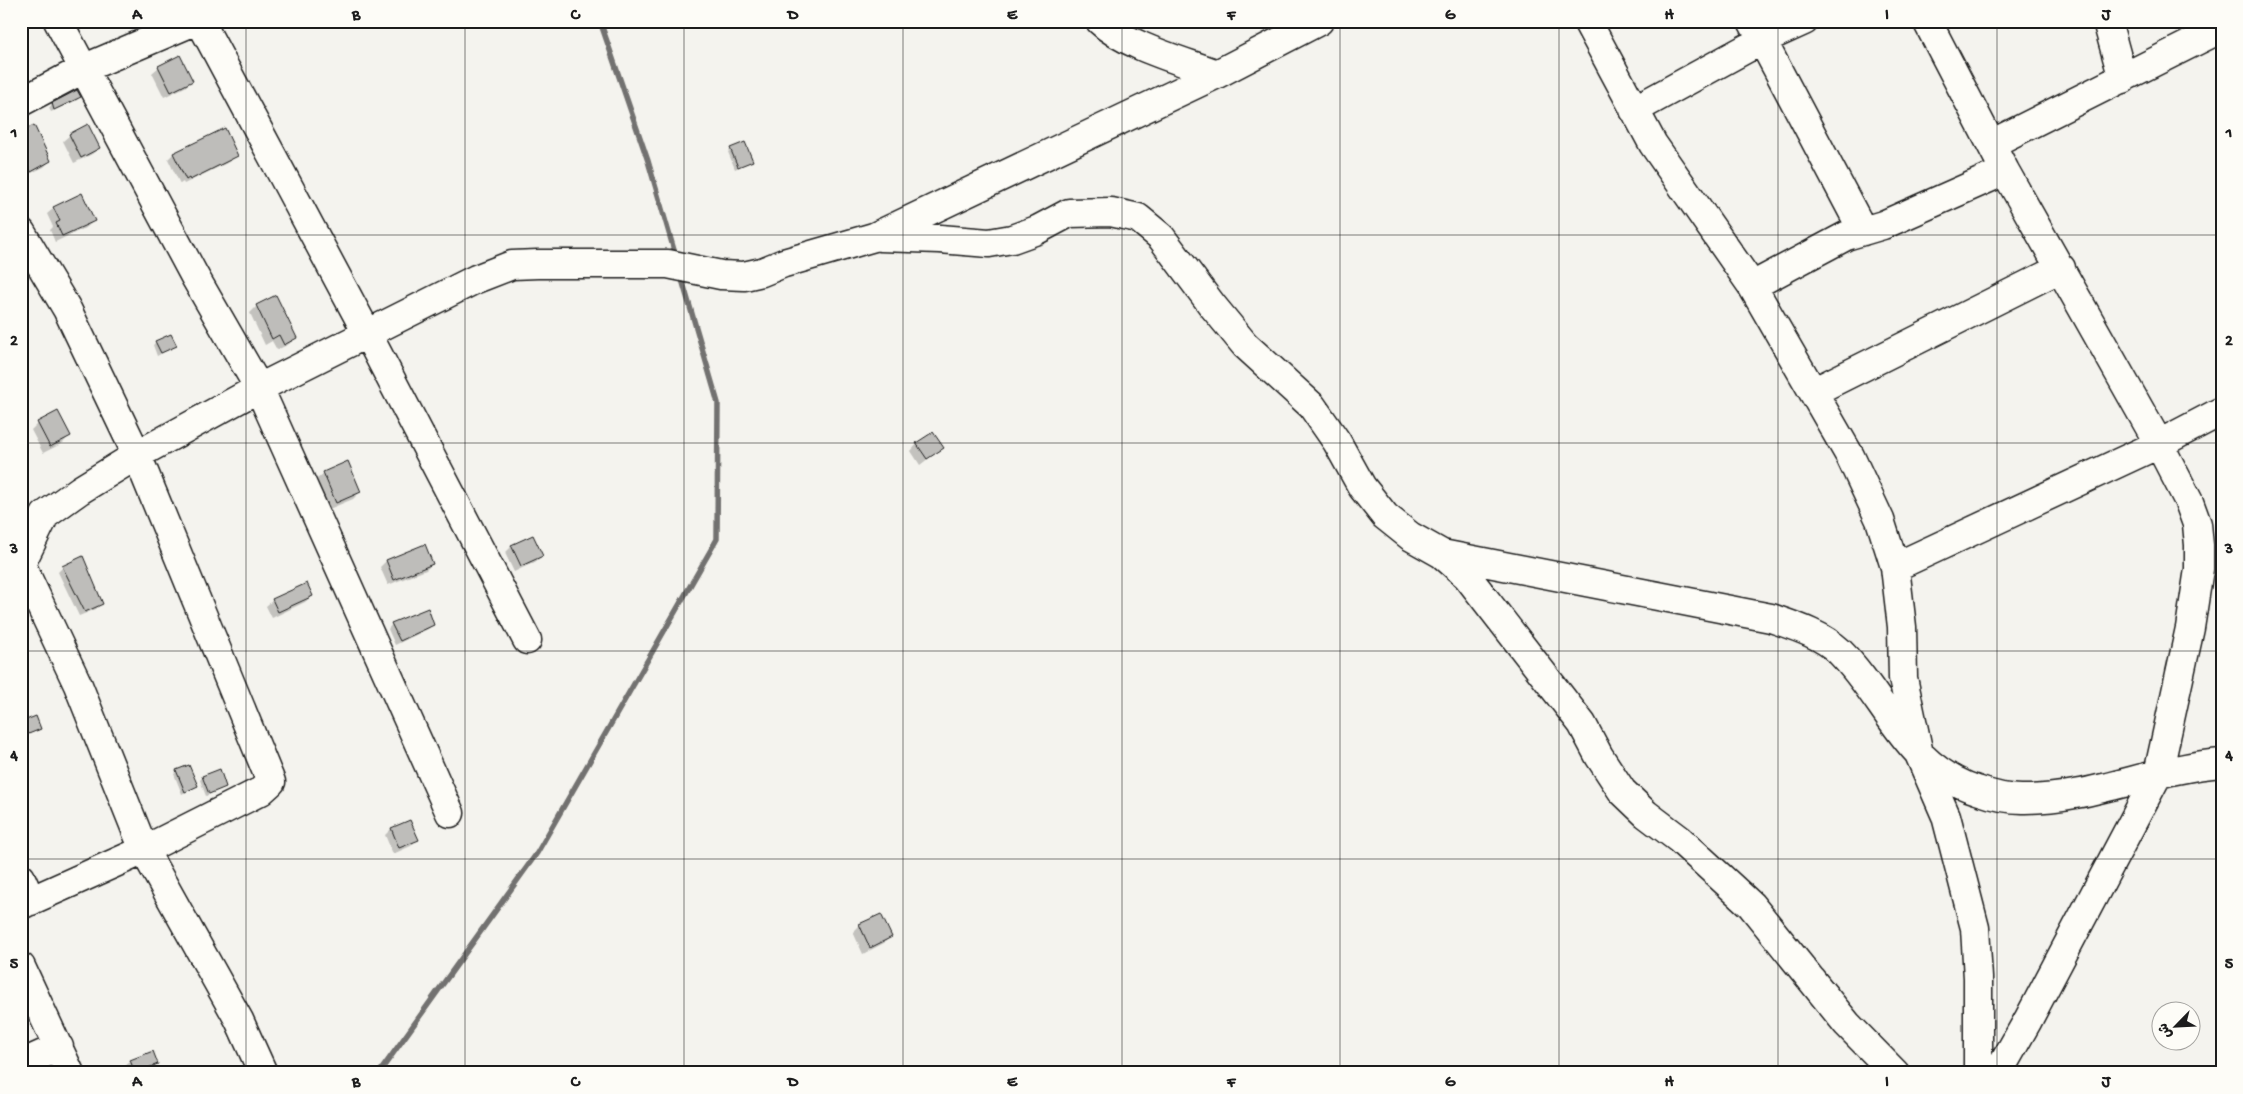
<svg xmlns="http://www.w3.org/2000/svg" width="2243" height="1094" viewBox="0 0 2243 1094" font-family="'Gochi Hand','Playpen Sans Arabic',sans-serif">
	<rect width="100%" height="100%" fill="#f4f3ee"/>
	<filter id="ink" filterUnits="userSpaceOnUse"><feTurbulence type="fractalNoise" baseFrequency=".02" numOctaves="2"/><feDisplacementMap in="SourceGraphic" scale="10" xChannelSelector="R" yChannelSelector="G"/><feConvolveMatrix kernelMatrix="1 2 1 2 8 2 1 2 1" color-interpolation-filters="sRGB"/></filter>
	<g filter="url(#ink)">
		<!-- shadow -->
		<path fill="#0003" d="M 159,67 L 191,81 L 185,87 L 164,97 L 152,73 Z
			M 77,92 L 79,97 L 77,100 L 51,112 L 49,108 L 52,104 Z
			M 224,130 L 236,155 L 231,161 L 184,184 L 183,182 L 180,184 L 168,159 L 173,154 Z
			M 21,132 L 50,161 L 44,167 L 25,176 L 21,168 Z
			M 70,135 L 99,148 L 92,154 L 74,163 L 63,141 Z
			M 731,149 L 751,161 L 735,169 L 728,152 Z
			M 54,208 L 94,221 L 87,227 L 55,242 L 50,230 L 53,227 L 47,214 Z
			M 275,297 L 295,338 L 289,344 L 277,350 L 272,341 L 265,345 L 250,313 L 257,306 Z
			M 156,342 L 175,346 L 157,356 L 153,345 Z
			M 38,423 L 69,436 L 63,443 L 43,453 L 31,430 Z
			M 917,444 L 942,448 L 920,465 L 911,451 Z
			M 324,473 L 360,492 L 353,499 L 329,509 L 317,479 Z
			M 424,545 L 432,564 L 426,570 L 388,585 L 380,567 L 386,561 Z
			M 512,546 L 542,556 L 535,562 L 514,572 L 505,553 Z
			M 63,567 L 101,604 L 96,609 L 79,616 L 58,572 Z
			M 312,596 L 305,602 L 272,618 L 266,606 L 273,600 Z
			M 392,624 L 433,624 L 428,629 L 395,645 L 388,629 Z
			M 21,723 L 40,729 L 21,738 Z
			M 177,771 L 197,786 L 182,794 L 174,774 Z
			M 203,777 L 225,786 L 206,796 L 200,780 Z
			M 391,829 L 417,839 L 411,846 L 393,854 L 385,835 Z
			M 880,915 L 890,937 L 884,943 L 863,954 L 853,932 L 860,925 Z
			M 131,1061 L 157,1064 L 150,1070 L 144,1073 L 126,1073 L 124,1067 Z"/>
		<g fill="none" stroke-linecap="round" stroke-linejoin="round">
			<!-- stream -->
			<path stroke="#72716f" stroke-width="5.5" d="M 600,21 L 648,161 L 676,257
				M 379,1073 L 537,853 L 717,539 L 718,403 L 681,276"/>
		</g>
		<!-- building -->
		<path fill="#bebdba" stroke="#1c1c1c" d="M 180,55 L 193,81 L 171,92 L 158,66 Z
			M 77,90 L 81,97 L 54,110 L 52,103 Z
			M 88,124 L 100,148 L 81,158 L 69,134 Z
			M 34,125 L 51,161 L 31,172 L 21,152 L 21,131 Z
			M 225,128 L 238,156 L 190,180 L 189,178 L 186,180 L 173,153 Z
			M 745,142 L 753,161 L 738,167 L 730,148 Z
			M 82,193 L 95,221 L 62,236 L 56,223 L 60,221 L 53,207 Z
			M 276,295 L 297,338 L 284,345 L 279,335 L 272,339 L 256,305 Z
			M 171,334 L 177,346 L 161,353 L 155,341 Z
			M 58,411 L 71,436 L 50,447 L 37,422 Z
			M 933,432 L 944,448 L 927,459 L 916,443 Z
			M 348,461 L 361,492 L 336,503 L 323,472 Z
			M 533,535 L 543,556 L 521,566 L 511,545 Z
			M 425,544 L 433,564 L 394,580 L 386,560 Z
			M 83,556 L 103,604 L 85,612 L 62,566 Z
			M 307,583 L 313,596 L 278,612 L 272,599 Z
			M 428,608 L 434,625 L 400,641 L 391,623 Z
			M 36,716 L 41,729 L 21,737 L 21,722 Z
			M 189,765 L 198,786 L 185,792 L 176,770 Z
			M 220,769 L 226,787 L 209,794 L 202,776 Z
			M 410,820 L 419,840 L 399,848 L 391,828 Z
			M 881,914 L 892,937 L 870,948 L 859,924 Z
			M 153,1051 L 158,1064 L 135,1073 L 130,1060 Z"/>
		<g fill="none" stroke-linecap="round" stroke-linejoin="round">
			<!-- minor casing -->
			<g stroke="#1c1c1c" stroke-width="31">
				<path id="minor" d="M 58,21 L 195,277 L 259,388 L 450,813
					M 200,21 L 368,335 L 527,640
					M 1100,21 C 1126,46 1183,61 1217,74
					M 1587,21 L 1653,144 L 1752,286 L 1850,456 L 1880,520 L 1895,567 L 1902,627 L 1903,678 L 1919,754 L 1946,816 L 1975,928 L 1978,978 L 1978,1073
					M 1752,21 L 1863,231
					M 1927,21 L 2005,171 L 2159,444 L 2189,502 L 2197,524 L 2199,545 L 2199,569 L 2190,628 L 2158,774 L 2028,1020 L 1998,1073
					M 2107,21 L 2123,79
					M 21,102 L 85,68 L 195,21
					M 1634,110 L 1762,40 L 1804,21
					M 1991,144 L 2222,28
					M 21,232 L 67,309 L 137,455 L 271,782 L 261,791 L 144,850 L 21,905
					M 880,237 L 940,239 L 989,243 L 1012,239 L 1037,230 L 1069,213 L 1111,212 L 1138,218 L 1161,237 L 1212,305 L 1245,345 L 1312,406 L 1337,442 L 1362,487 L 1385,516 L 1410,536 L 1442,554 L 1467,576 L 1582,724 L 1599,756 L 1622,791 L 1646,814 L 1679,839 L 1751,905 L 1847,1024 L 1895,1073
					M 1752,286 L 1846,236 L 1883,225 L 2005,171
					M 1813,392 L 2061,268
					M 1442,554 L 1771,618 C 1794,626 1821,634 1839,651 C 1888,700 1905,767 1977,790 C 1991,795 2007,799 2022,799 C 2091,800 2154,768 2222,763
					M 21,564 L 45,515 L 80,490 L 137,455 L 259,388 L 476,279 L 512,265 L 538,264 L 668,264 L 721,275 L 744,276 L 762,272 L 784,263 L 874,237 L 1217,74 L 1319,21
					M 21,564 L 78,685 L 144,850 L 239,1020 L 263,1073
					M 1895,567 L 2159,444 L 2222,411
					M 21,878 L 31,901
					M 21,967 L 70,1073
					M 21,1064 L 59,1047"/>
			</g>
			<!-- minor -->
			<use href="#minor" stroke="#fdfcf7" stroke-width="28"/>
		</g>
	</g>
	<!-- grid -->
	<path fill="none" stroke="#1c1c1c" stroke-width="1" stroke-opacity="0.55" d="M 246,21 L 246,1073M 465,21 L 465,1073M 684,21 L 684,1073M 903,21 L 903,1073M 1122,21 L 1122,1073M 1340,21 L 1340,1073M 1559,21 L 1559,1073M 1778,21 L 1778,1073M 1997,21 L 1997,1073M 21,235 L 2222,235M 21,443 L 2222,443M 21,651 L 2222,651M 21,859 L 2222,859"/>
	<!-- margin -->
	<rect width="2243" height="1094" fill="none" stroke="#fdfcf7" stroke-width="55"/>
	<!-- north arrow -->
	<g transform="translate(2176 1026) rotate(246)"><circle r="24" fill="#fdfcf7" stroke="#a3a29f"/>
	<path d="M0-4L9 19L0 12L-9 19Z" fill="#1c1c1c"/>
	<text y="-8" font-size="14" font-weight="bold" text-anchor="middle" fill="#1c1c1c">ش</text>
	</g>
	<rect x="28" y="28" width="2188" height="1038" fill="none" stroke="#1c1c1c" stroke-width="2"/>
	<g font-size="16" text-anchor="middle" font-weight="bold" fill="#1c1c1c">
		<text x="137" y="19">A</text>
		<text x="356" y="19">B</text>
		<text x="575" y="19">C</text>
		<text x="793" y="19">D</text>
		<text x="1012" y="19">E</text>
		<text x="1231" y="19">F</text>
		<text x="1450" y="19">G</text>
		<text x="1669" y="19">H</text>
		<text x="1887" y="19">I</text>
		<text x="2106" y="19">J</text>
		<text x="14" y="137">1</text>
		<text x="2229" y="137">1</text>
		<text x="14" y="345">2</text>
		<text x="2229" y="345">2</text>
		<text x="14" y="553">3</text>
		<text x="2229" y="553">3</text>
		<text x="14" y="760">4</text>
		<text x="2229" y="760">4</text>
		<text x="14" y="968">5</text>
		<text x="2229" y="968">5</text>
		<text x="137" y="1086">A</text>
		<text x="356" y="1086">B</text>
		<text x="575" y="1086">C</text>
		<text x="793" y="1086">D</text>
		<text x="1012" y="1086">E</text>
		<text x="1231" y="1086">F</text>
		<text x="1450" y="1086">G</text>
		<text x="1669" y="1086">H</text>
		<text x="1887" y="1086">I</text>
		<text x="2106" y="1086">J</text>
	</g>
</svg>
